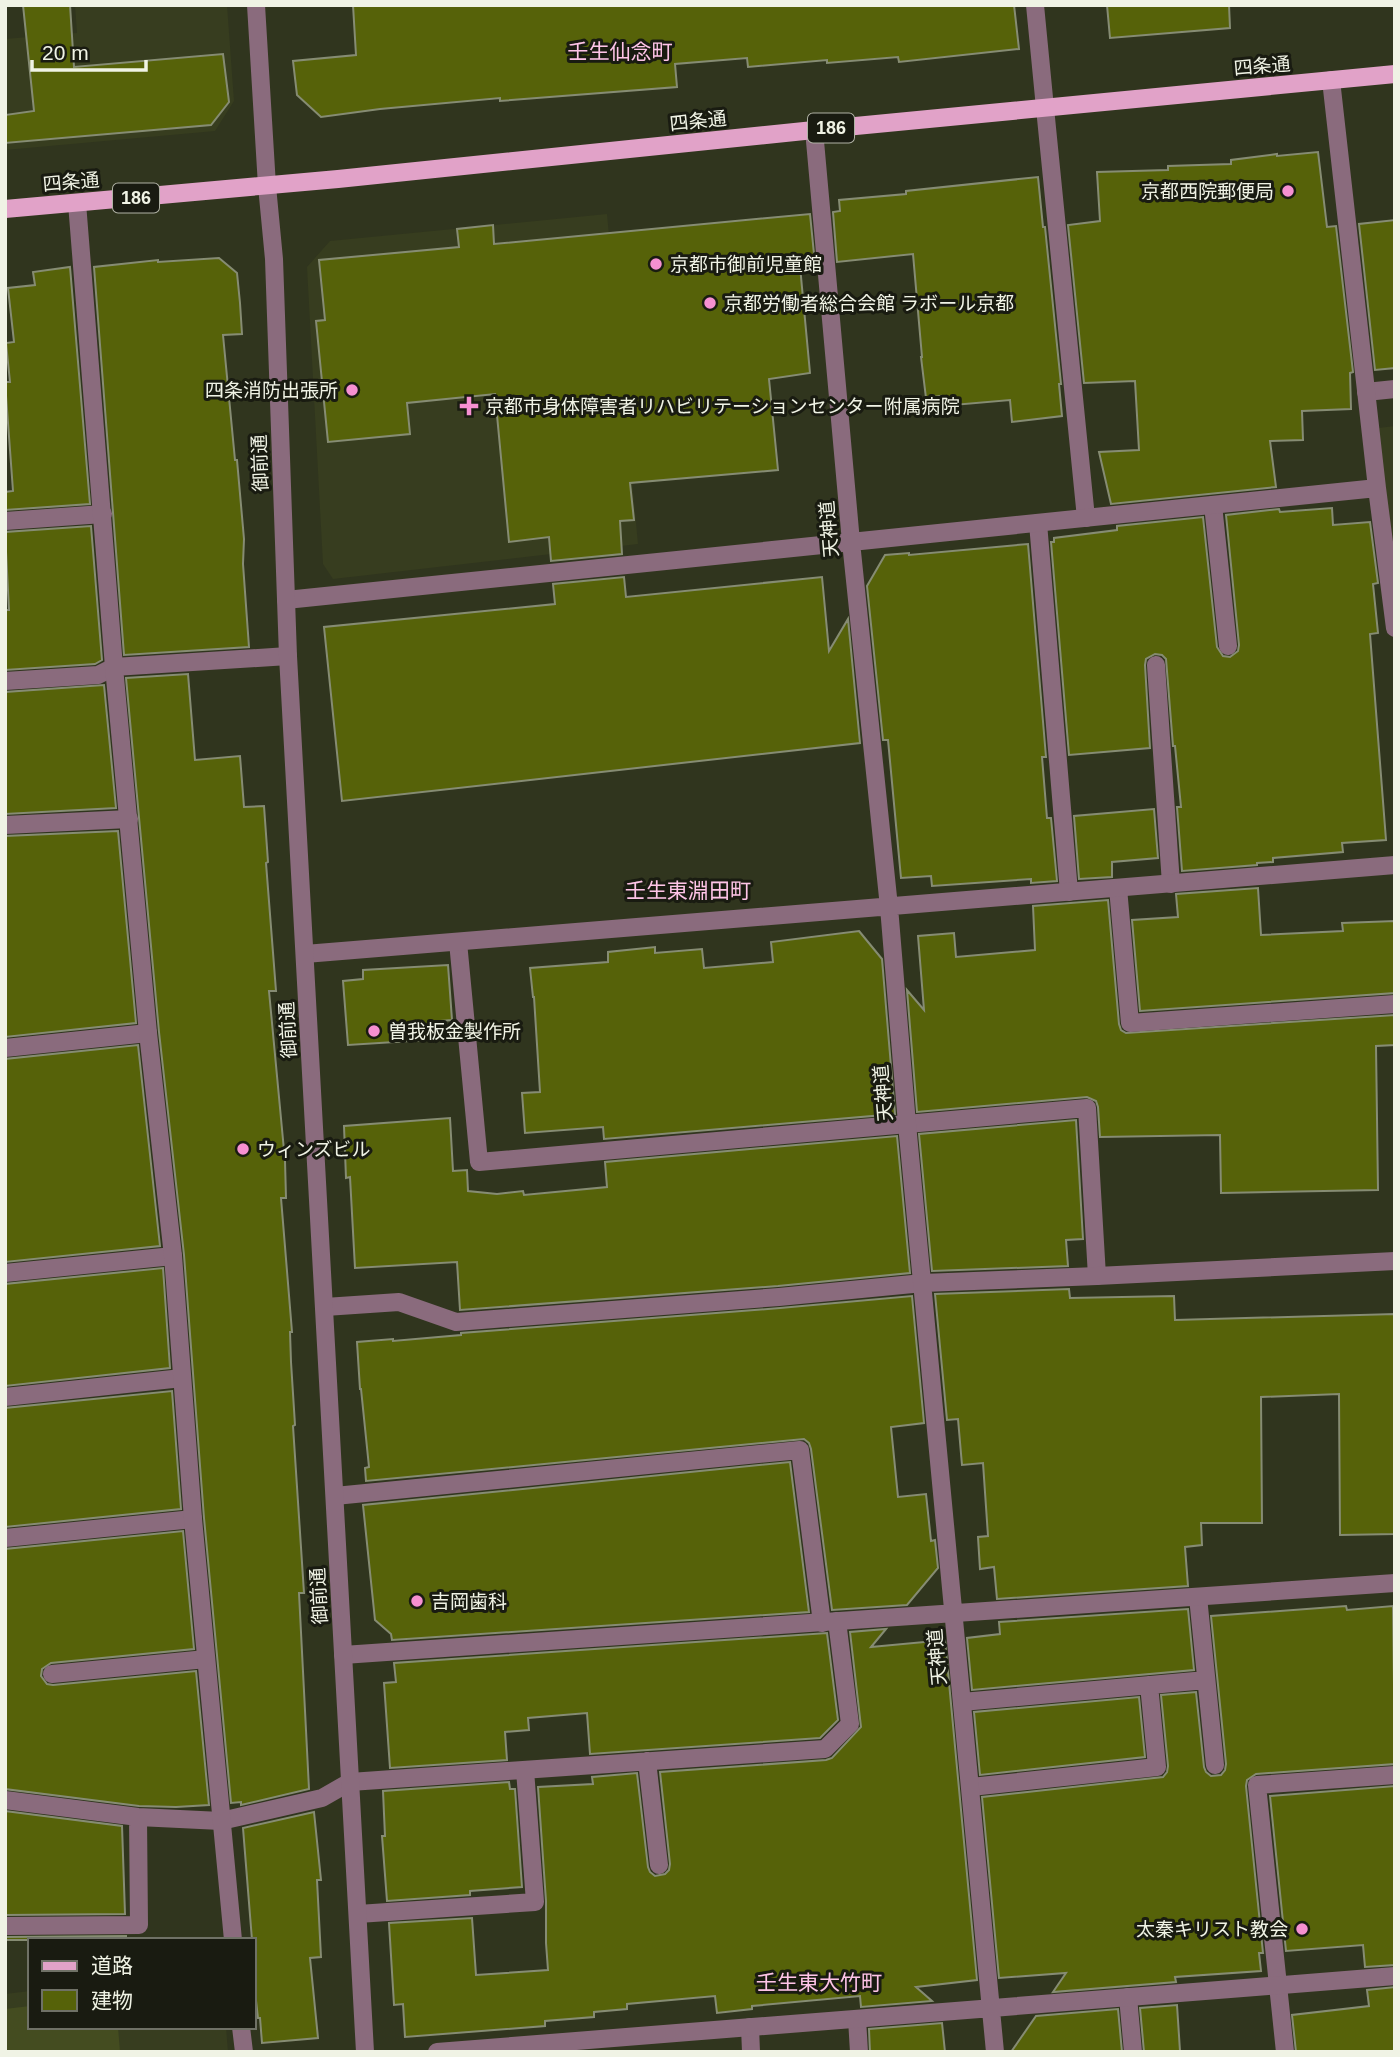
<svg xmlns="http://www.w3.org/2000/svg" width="1400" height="2057" viewBox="0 0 1400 2057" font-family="Helvetica,'Noto Sans JP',sans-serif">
	<rect width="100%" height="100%" fill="#30351e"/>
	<!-- built -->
	<path fill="#373d1f" d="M 75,5 L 227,5 L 234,101 L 215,131 L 5,150 L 5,39 L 77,33 Z
		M 607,214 L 638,544 L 333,579 L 323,564 L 307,267 L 330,241 Z
		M 1395,426 L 1395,596 L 1370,429 Z
		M 30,1991 L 30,2027 L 226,2027 L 228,2052 L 5,2052 L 5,1994 Z"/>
	<!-- green -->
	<path fill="#444c20" d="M 30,2006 L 30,2027 L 118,2027 L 120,2052 L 5,2052 L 5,2009 Z"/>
	<!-- building -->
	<path fill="#566209" stroke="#868c73" stroke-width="2" d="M 23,5 L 70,5 L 74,67 L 223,54 L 229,102 L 211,125 L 5,143 L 5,115 L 34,111 Z
		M 353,5 L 1014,5 L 1019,49 L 899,62 L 898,57 L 827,63 L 827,60 L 748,67 L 747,58 L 675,64 L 677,87 L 500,101 L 500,98 L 380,109 L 321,117 L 297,95 L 293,61 L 356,55 Z
		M 1107,5 L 1229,5 L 1230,28 L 1110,38 Z
		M 1318,152 L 1327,227 L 1336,226 L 1353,372 L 1350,373 L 1351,409 L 1302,411 L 1303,440 L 1270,441 L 1276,487 L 1111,504 L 1099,452 L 1139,450 L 1135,381 L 1084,383 L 1068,225 L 1100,221 L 1097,172 L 1168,170 L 1168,166 L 1231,164 L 1231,160 L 1277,154 L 1277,156 Z
		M 1038,177 L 1043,227 L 1045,227 L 1061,384 L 1059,384 L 1062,416 L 1012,422 L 1010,400 L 942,406 L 941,396 L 926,398 L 921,357 L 922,357 L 913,254 L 837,262 L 833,212 L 840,211 L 839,200 L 906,194 L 906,191 Z
		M 810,214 L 815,264 L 800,266 L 810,373 L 769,379 L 778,470 L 630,483 L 634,520 L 620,521 L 622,554 L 551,561 L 549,537 L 509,542 L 495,394 L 407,403 L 410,434 L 328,442 L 316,321 L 325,320 L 319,260 L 459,247 L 457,229 L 493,225 L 494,244 Z
		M 1395,220 L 1395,368 L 1375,370 L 1359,224 Z
		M 219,258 L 237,273 L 240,303 L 242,334 L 223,335 L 235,460 L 237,460 L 244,539 L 243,564 L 249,647 L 124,655 L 94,267 L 158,260 L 158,262 Z
		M 70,267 L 90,504 L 5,510 L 5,492 L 13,491 L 5,382 L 10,382 L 6,343 L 14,342 L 8,288 L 35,285 L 33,272 Z
		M 1332,508 L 1333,525 L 1370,522 L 1378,583 L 1373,584 L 1378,633 L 1370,634 L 1386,840 L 1342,843 L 1343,852 L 1273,858 L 1273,862 L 1257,863 L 1257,865 L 1182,871 L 1177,807 L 1181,807 L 1175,746 L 1173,746 L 1166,659 L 1162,655 L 1155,654 L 1146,659 L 1145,665 L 1150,748 L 1069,755 L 1051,542 L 1054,542 L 1054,538 L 1117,530 L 1117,526 L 1203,517 L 1217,647 L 1223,656 L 1230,657 L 1238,651 L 1239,645 L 1226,515 L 1279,509 L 1280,512 Z
		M 91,526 L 102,660 L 95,664 L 5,670 L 5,610 L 9,610 L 5,532 Z
		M 1028,544 L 1046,757 L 1042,757 L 1047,818 L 1051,818 L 1057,881 L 1031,883 L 1031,879 L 932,886 L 931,876 L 901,878 L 888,740 L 883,740 L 867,586 L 885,555 L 909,553 L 909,555 Z
		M 624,577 L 626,597 L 822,577 L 829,651 L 848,619 L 860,743 L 342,801 L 324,627 L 555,604 L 553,584 Z
		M 188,674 L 195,760 L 240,756 L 244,807 L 264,806 L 268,862 L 266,863 L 276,991 L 269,991 L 285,1161 L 286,1198 L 281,1198 L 292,1332 L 290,1332 L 291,1362 L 295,1425 L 293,1426 L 304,1593 L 299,1593 L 309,1789 L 241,1805 L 241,1802 L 231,1803 L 204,1518 L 184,1255 L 159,1032 L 126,678 Z
		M 104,685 L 116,808 L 5,814 L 5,692 Z
		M 1154,809 L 1158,858 L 1112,862 L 1112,877 L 1079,879 L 1074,816 Z
		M 118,831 L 136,1023 L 5,1037 L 5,836 Z
		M 1258,888 L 1261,935 L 1343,931 L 1342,923 L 1395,921 L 1395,993 L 1140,1011 L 1132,920 L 1178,917 L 1176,894 Z
		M 1108,900 L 1119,1024 L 1121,1030 L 1126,1033 L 1395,1015 L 1395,1045 L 1376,1046 L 1378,1190 L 1221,1193 L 1220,1135 L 1100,1137 L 1098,1107 L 1096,1101 L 1087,1097 L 917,1112 L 907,990 L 924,1010 L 918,936 L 954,933 L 956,957 L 1035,950 L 1033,906 Z
		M 859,931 L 882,959 L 895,1114 L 604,1139 L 603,1127 L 525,1133 L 522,1093 L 540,1092 L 534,997 L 533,997 L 530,968 L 608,962 L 608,952 L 655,947 L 655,953 L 702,949 L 704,968 L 773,962 L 771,942 Z
		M 448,965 L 452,1020 L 441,1021 L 442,1039 L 348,1045 L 343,981 L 363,979 L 363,970 Z
		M 138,1045 L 160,1246 L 5,1262 L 5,1059 Z
		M 450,1118 L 453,1171 L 467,1170 L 468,1191 L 497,1194 L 523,1191 L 524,1195 L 607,1187 L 605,1162 L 897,1136 L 910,1273 L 778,1286 L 460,1310 L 457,1262 L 355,1268 L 350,1177 L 346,1178 L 344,1126 Z
		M 1076,1120 L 1083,1239 L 1066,1240 L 1068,1266 L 932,1271 L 919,1134 Z
		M 163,1268 L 170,1368 L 5,1386 L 5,1284 Z
		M 1069,1289 L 1070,1298 L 1174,1296 L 1175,1320 L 1395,1314 L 1395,1534 L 1340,1535 L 1339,1394 L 1261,1397 L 1262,1523 L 1201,1523 L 1202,1545 L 1185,1547 L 1188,1586 L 997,1599 L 994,1567 L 980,1569 L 978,1537 L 988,1536 L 983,1463 L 962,1465 L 958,1419 L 947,1420 L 935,1294 Z
		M 912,1296 L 924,1423 L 891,1427 L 898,1497 L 926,1494 L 931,1541 L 935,1540 L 938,1568 L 907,1605 L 832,1610 L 811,1449 L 809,1443 L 804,1439 L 366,1481 L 365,1468 L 369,1467 L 361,1389 L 360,1389 L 357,1342 L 393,1339 L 393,1341 L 461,1335 L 461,1333 L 780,1308 Z
		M 172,1391 L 181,1509 L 5,1527 L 5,1408 Z
		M 790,1462 L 809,1612 L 392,1640 L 391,1634 L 375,1620 L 363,1505 Z
		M 183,1531 L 194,1649 L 51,1663 L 42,1669 L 41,1676 L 47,1684 L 53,1685 L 196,1671 L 209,1805 L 176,1807 L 139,1806 L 5,1789 L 5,1549 Z
		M 1346,1606 L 1347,1610 L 1393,1606 L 1395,1764 L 1256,1774 L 1247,1780 L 1246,1786 L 1263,1953 L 1259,1953 L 1261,1971 L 1175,1977 L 1176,1982 L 1053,1992 L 1066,1973 L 999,1978 L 982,1797 L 1163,1777 L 1167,1772 L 1168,1766 L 1161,1695 L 1196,1692 L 1204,1767 L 1206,1772 L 1211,1776 L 1221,1775 L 1225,1770 L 1226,1764 L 1211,1616 Z
		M 1188,1609 L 1194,1670 L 972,1690 L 967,1638 L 1000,1634 L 999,1622 Z
		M 886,1629 L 871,1647 L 945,1640 L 977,1980 L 916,1987 L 932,2001 L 861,2007 L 860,1996 L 752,2006 L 752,2009 L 717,2013 L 715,1996 L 627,2004 L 627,2009 L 594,2012 L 594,2017 L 545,2021 L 545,2026 L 405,2037 L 403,2004 L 394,2005 L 389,1923 L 472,1918 L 476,1975 L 548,1970 L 546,1943 L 546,1901 L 538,1787 L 593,1784 L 592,1777 L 637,1773 L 648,1867 L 650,1872 L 655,1876 L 665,1874 L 669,1870 L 670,1864 L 660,1772 L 826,1760 L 832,1758 L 861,1727 L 850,1632 Z
		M 827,1633 L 838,1720 L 820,1738 L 590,1754 L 587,1713 L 528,1718 L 529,1730 L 505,1732 L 507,1760 L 390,1768 L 384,1683 L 396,1682 L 394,1663 Z
		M 1139,1697 L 1145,1757 L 980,1775 L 974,1712 Z
		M 509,1782 L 510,1789 L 515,1789 L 522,1887 L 470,1891 L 470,1895 L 387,1901 L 382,1836 L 385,1836 L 383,1791 Z
		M 1395,1786 L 1395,1965 L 1365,1967 L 1363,1945 L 1286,1951 L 1270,1796 Z
		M 5,1811 L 122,1826 L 125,1914 L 5,1915 Z
		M 314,1812 L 321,1880 L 317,1880 L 321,1957 L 310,1958 L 318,2038 L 262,2043 L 260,2018 L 258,2018 L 255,1992 L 254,1992 L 254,1940 L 252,1940 L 243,1828 Z
		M 126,1936 L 126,1940 L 5,1940 L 5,1937 Z
		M 1395,1987 L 1395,2052 L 1296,2052 L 1292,2015 L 1369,2006 L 1367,1990 Z
		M 1177,2005 L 1180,2051 L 1144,2052 L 1140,2008 Z
		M 1118,2009 L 1122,2052 L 1011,2052 L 1036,2016 Z
		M 942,2023 L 945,2052 L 870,2052 L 869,2029 Z"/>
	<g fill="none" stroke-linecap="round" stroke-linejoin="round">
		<!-- service -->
		<path stroke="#8a6b7d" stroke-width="18" d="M 1045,108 L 1086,518
			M 1366,392 L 1395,389
			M 1213,505 L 1228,646
			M 5,521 L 103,514
			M 1038,523 L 1069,892
			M 1156,665 L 1171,884
			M 5,681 L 98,675 L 114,667
			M 5,825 L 129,819
			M 1118,888 L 1130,1023 L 1395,1004
			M 458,942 L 479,1162 L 1087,1108 L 1097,1276
			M 5,1048 L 148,1033
			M 5,1273 L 173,1256
			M 325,1307 L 399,1302 L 456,1322 L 779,1297 L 923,1283
			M 5,1397 L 182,1378
			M 335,1496 L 800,1450 L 822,1623
			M 5,1538 L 193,1519
			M 1198,1597 L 1215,1765
			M 52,1674 L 206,1659
			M 962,1702 L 1206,1680
			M 647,1761 L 659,1865
			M 971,1787 L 1157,1767 L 1149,1685
			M 5,1800 L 138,1817 L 221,1821 L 322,1798 L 350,1782 L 825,1749 L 850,1724 L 837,1621
			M 358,1914 L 535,1902 L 525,1770
			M 5,1926 L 139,1925 L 138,1817
			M 1128,1997 L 1133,2052
			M 857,2019 L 859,2052
			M 750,2027 L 751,2052
			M 1285,2052 L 1257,1785 L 1395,1775"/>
		<!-- minor -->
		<path stroke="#8a6b7d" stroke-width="18" d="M 1035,5 L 1045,108
			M 1331,80 L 1377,488 L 1395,628
			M 814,130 L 851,542 L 889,907 L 907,1124 L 995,2052
			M 77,203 L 114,667 L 148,1033 L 173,1256 L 193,1519 L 233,1940
			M 286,600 L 1377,488
			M 114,667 L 288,656
			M 305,954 L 1395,865
			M 923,1283 L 1097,1276 L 1395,1261
			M 343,1655 L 1395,1583
			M 241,2027 L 244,2052
			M 437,2052 L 1395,1976"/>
		<!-- tertiary -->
		<path stroke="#8a6b7d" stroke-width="18" d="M 256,5 L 267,186 L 274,259 L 288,656 L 365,2052"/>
		<!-- primary -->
		<path stroke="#e1a2c8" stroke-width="18" d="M 5,209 L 338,179 L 814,130 L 1395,74"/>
	</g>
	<!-- markers -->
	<g fill="#f690d1" stroke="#191b11" stroke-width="2.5">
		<circle cx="1288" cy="191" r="7"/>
		<circle cx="656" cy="264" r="7"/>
		<circle cx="710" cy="303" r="7"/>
		<circle cx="352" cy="390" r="7"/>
		<path d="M465.5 395.5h7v7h7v7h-7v7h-7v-7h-7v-7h7z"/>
		<circle cx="374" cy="1031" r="7"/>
		<circle cx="243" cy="1149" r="7"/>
		<circle cx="417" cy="1601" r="7"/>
		<circle cx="1302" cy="1929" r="7"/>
	</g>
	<g text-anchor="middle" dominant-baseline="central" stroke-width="6" stroke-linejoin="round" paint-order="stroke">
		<!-- shield labels -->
		<g fill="#191b11" stroke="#b0b2a5" stroke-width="2">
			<rect x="808" y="113.5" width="46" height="29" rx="5"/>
			<rect x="113" y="183.5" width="46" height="29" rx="5"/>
		</g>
		<g font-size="18" font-weight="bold" fill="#f0f3e5">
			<text x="831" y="128">186</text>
			<text x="136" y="198">186</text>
		</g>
		<!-- street labels -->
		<g font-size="19" fill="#f0f3e5" stroke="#191b11">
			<text transform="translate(1262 66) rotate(-5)">四条通</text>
			<text transform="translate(698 121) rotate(-6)">四条通</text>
			<text transform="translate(71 182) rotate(-5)">四条通</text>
			<text transform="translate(260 463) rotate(-92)">御前通</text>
			<text transform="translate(829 529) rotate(-95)">天神道</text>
			<text transform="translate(288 1030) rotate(-93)">御前通</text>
			<text transform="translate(883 1093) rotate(-95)">天神道</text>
			<text transform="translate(319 1596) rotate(-93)">御前通</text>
			<text transform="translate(937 1657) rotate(-95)">天神道</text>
		</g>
		<!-- poi labels -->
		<g font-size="19" fill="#f0f3e5" stroke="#191b11" text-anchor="start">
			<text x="1274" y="191" text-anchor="end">京都西院郵便局</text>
			<text x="670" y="264">京都市御前児童館</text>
			<text x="724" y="303">京都労働者総合会館 ラボール京都</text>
			<text x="338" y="390" text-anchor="end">四条消防出張所</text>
			<text x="485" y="406">京都市身体障害者リハビリテーションセンター附属病院</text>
			<text x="388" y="1031">曽我板金製作所</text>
			<text x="257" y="1149">ウィンズビル</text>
			<text x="431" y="1601">吉岡歯科</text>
			<text x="1288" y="1929" text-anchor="end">太秦キリスト教会</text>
		</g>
		<!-- neighbourhood labels -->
		<g font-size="21" fill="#fec4e7" stroke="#191b11">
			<text x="620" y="51">壬生仙念町</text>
			<text x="688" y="890">壬生東淵田町</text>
			<text x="819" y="1982">壬生東大竹町</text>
		</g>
	</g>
	<!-- border -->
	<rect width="1400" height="2057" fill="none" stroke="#f0f3e5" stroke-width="14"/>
	<!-- legend -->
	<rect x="28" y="1938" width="228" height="91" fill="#191b11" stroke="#6f7166" stroke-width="2"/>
	<rect x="42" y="1961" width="35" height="10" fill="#e1a2c8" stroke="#6f7166" stroke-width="2"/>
	<text x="91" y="1973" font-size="21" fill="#f0f3e5">道路</text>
	<rect x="42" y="1990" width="35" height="21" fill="#566209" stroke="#6f7166" stroke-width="2"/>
	<text x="91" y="2008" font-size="21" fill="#f0f3e5">建物</text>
	<!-- scale -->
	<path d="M32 60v10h114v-10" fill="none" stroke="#f0f3e5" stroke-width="3.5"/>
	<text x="42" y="60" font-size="21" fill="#f0f3e5" stroke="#191b11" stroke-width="5" paint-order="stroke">20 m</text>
</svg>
